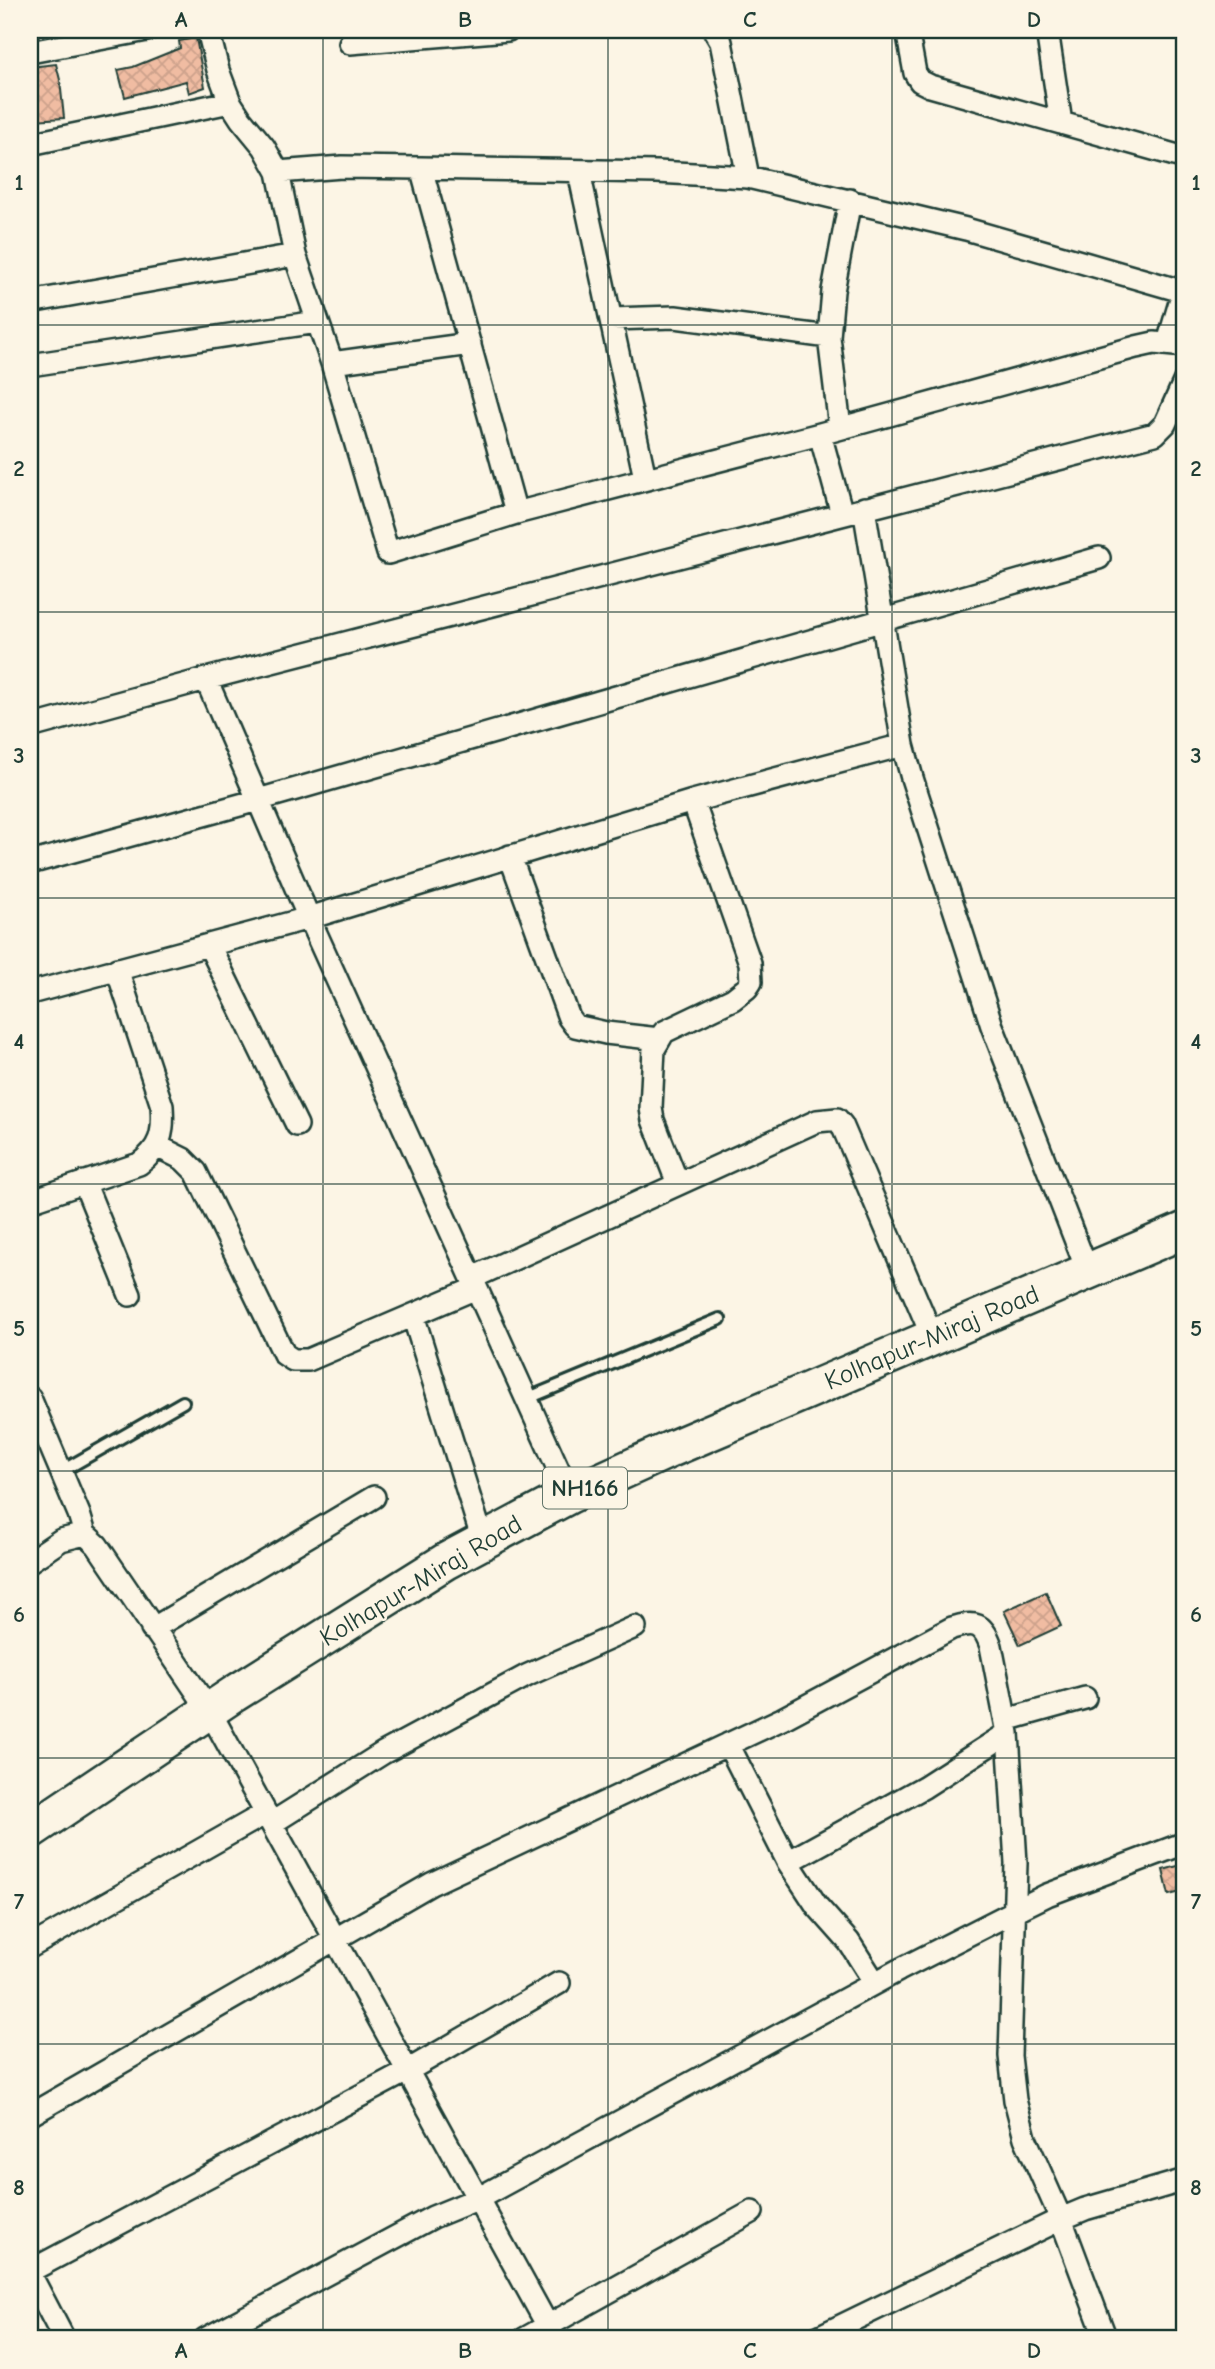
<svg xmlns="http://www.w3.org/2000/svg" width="1215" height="2369" viewBox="0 0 1215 2369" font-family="'Comic Neue',sans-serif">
	<defs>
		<pattern id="building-cross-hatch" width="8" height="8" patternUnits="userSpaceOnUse" patternTransform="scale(1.75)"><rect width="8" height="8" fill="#f0bca2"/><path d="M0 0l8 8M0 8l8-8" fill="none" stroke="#cda28c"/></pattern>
	</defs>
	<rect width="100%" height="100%" fill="#fcf5e5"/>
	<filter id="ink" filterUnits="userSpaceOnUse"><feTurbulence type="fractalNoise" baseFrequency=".0143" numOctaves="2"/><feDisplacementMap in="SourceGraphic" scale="14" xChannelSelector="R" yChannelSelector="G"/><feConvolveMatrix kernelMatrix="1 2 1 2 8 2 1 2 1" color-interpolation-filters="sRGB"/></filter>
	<g filter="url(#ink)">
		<!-- building -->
		<path fill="url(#building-cross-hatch)" stroke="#1f3d34" stroke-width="2" d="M 196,38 L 205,87 L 189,93 L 186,81 L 125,97 L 118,70 L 133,67 L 180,48 L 179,41 Z
			M 56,64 L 60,80 L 64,118 L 33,120 L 30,102 L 30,67 Z
			M 1046,1592 L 1061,1626 L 1020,1645 L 1004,1611 Z
			M 1185,1864 L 1185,1891 L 1169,1895 L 1163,1870 Z"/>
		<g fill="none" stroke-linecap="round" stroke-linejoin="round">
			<!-- service casing -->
			<g stroke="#1f3d34" stroke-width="16">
				<path id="service" d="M 526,1399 L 720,1319
					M 62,1471 L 183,1402"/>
			</g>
			<!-- minor casing -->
			<g stroke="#1f3d34" stroke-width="26">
				<path id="minor" d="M 208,30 L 218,70 L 230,102 L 241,119 L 264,147 L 278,172 L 295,255 L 332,363 L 388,553 L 516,513 L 820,434 L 1136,347 L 1154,343 L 1185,346
					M 714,30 L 721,42 L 748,177
					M 907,30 L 915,73 L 920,81 L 930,86 L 1185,158
					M 1047,30 L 1061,123
					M 350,43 L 508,30
					M 30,52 L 147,30
					M 30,144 L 230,102
					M 421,168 L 516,513
					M 278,172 L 342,167 L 421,168 L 657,172 L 748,177 L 966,229 L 1185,292
					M 579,172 L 645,478
					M 30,302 L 295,255
					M 611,319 L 675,317 L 829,337
					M 1168,343 L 1183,292
					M 332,363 L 470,344
					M 30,365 L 317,322
					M 840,428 L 829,337 L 833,291 L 850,200
					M 820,434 L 842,514
					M 864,508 L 903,745 L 912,778 L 992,1026 L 1088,1272
					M 206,679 L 1155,434 L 1165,424 L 1185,380
					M 30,727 L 206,679 L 309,918 L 570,1495
					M 510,856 L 569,1018 L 575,1026 L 606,1033 L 659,1039
					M 30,863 L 258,800 L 1099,558
					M 209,945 L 297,1125
					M 30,993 L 309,918 L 693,801 L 903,745
					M 157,1146 L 183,1159 L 196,1172 L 284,1354 L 293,1360 L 308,1360 L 476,1288
					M 84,1182 L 130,1295
					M 678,1184 L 653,1120 L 651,1108 L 654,1049 L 664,1032 L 733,999 L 747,988 L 751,982 L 750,963 L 693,801
					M 30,1201 L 139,1164 C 161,1148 164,1133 162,1106 L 117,969
					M 472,1278 L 817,1121 L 837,1119 L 842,1125 L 933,1338
					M 413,1315 L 483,1541
					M 30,1398 L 79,1514 L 85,1534
					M 30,1561 L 61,1540 L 85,1534 L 97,1545 L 209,1710 L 555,2339
					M 152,1629 L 374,1497
					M 1006,1720 L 1085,1698
					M 728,1744 L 788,1862 L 817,1906 L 849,1942 L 875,1983
					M 272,1823 L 383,1753 L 528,1675 L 635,1627
					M 788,1862 L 924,1787 L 1008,1733
					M 30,1947 L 266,1813
					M 30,2115 L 431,1884 L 782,1719 L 952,1628 C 975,1621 983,1623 991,1646 L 1008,1733 L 1016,1863 L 1010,2056 L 1015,2100 L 1025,2138 L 1061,2219 L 1106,2339
					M 30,2271 L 407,2071 L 559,1983
					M 30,2274 L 64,2339
					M 205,2339 L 433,2217 L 477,2199 L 899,1970 L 1015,1911 L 1047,1895 L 1185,1843
					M 524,2339 L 752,2212
					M 814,2339 L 1061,2219 L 1085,2209 L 1185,2180"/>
			</g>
			<!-- trunk casing -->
			<g stroke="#1f3d34" stroke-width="40">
				<path id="trunk" d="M 30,1831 L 234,1694 L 446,1561 L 570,1495 L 671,1449 L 1185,1230"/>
			</g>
			<!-- service -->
			<use href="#service" stroke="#fcf5e5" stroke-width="10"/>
			<!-- minor -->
			<use href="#minor" stroke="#fcf5e5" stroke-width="21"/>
			<!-- trunk -->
			<use href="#trunk" stroke="#fcf5e5" stroke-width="35"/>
		</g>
	</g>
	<!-- grid -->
	<path fill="none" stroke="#1f3d34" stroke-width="2" stroke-opacity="0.55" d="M 323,30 L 323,2339M 608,30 L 608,2339M 892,30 L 892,2339M 30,325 L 1185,325M 30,612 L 1185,612M 30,898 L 1185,898M 30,1184 L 1185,1184M 30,1471 L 1185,1471M 30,1758 L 1185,1758M 30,2044 L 1185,2044"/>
	<g text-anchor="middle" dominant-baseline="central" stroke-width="5" stroke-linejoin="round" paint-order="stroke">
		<!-- shield labels -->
		<rect fill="#fcf5e5" stroke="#617469" stroke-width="2" x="543" y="1467.5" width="84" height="41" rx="5"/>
		<g font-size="24" font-weight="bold" fill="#1f3d34">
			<text x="585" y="1488">NH166</text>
		</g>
		<!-- street labels -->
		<g font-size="26" fill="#1f3d34" stroke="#fcf5e5">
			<text transform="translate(932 1338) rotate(-23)">Kolhapur-Miraj Road</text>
			<text transform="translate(421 1581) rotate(-31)">Kolhapur-Miraj Road</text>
		</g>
	</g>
	<!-- margin -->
	<rect width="1215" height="2369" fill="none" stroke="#fcf5e5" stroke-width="77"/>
	<rect x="38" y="38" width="1138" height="2292" fill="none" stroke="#1f3d34" stroke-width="2.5"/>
	<g font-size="23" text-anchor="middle" font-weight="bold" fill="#1f3d34">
		<text x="181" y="27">A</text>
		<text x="465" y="27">B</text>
		<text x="750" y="27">C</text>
		<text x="1034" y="27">D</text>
		<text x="19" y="190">1</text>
		<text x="1196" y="190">1</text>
		<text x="19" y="476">2</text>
		<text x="1196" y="476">2</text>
		<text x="19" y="763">3</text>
		<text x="1196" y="763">3</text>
		<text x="19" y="1049">4</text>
		<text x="1196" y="1049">4</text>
		<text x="19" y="1336">5</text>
		<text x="1196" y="1336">5</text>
		<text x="19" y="1622">6</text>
		<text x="1196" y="1622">6</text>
		<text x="19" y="1909">7</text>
		<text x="1196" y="1909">7</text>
		<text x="19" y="2195">8</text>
		<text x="1196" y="2195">8</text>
		<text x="181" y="2358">A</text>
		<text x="465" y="2358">B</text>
		<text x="750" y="2358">C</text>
		<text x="1034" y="2358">D</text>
	</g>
</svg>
